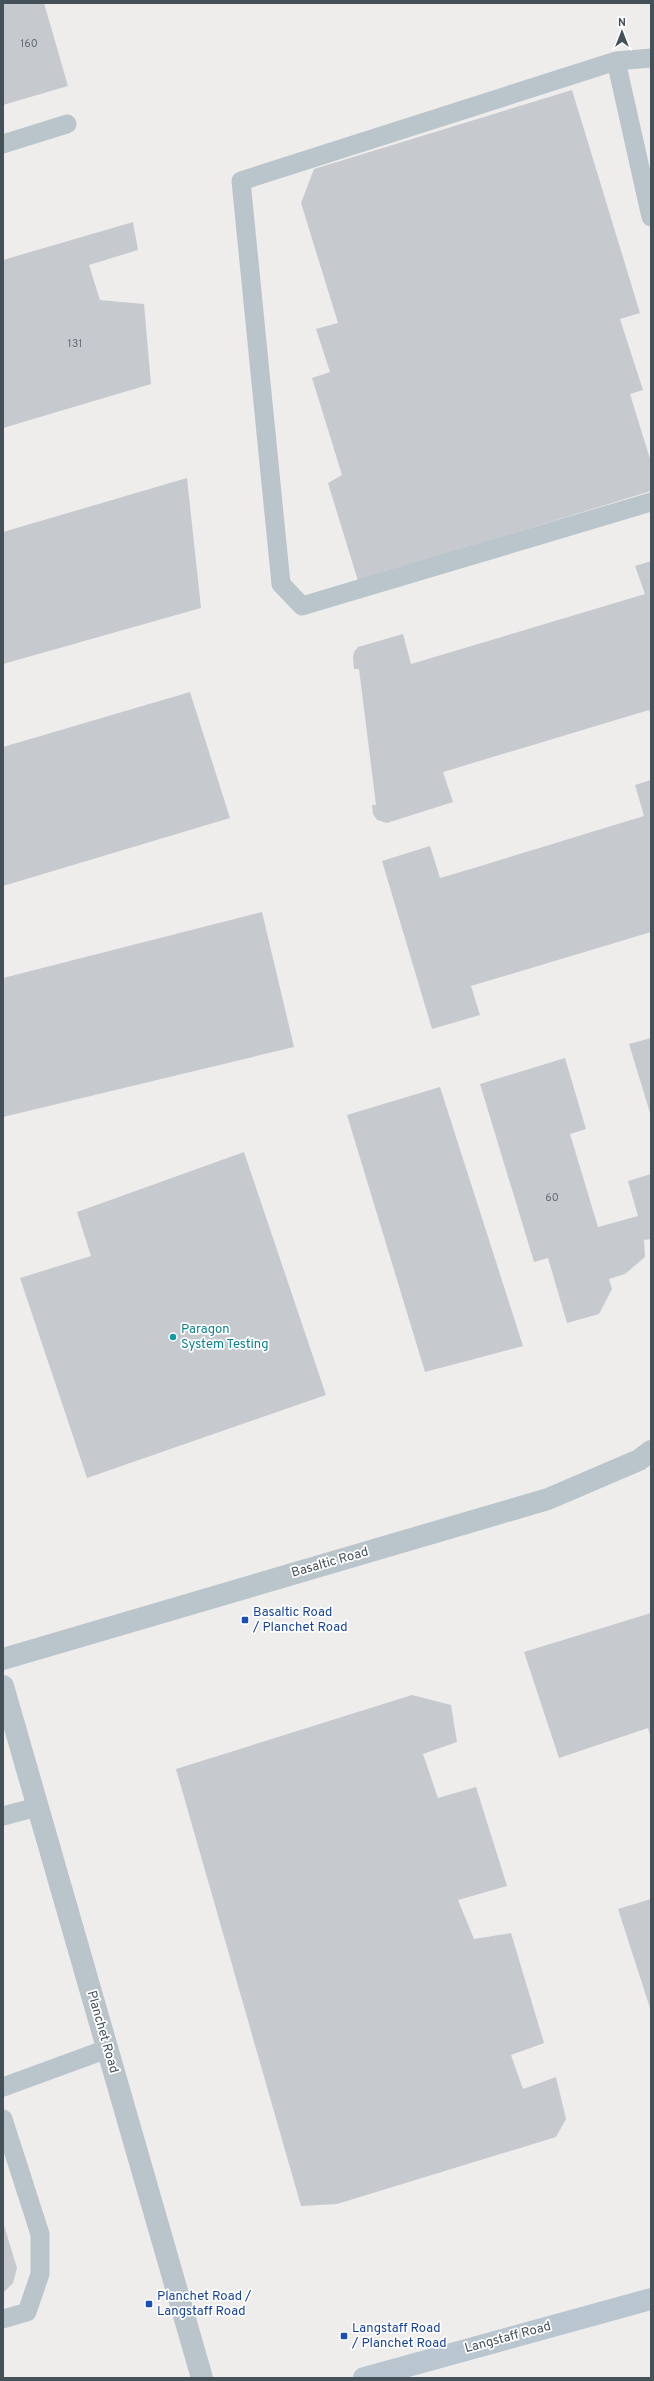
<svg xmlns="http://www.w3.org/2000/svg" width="654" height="2381" viewBox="0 0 654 2381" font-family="Overpass,sans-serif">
	<rect width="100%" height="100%" fill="#efecec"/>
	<!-- building -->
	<path fill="#c6cacf" d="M 3,3 L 44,3 L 68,86 L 3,105 Z
		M 572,90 L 640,313 L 620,319 L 643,390 L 630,394 L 651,462 L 651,491 L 358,581 L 328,483 L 342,475 L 312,378 L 330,372 L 316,329 L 338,323 L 301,203 L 314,169 Z
		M 133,222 L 138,250 L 89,265 L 100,300 L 144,304 L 151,384 L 3,428 L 3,260 Z
		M 187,478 L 201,608 L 3,664 L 3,532 Z
		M 651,561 L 651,717 L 649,710 L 443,772 L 453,802 L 387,823 L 377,820 L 373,814 L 372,805 L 376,805 L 359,669 L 354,669 L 353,658 L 354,652 L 358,647 L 403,634 L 411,664 L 645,594 L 635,566 Z
		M 190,692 L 230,818 L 3,886 L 3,747 Z
		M 651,780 L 651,932 L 471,986 L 480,1015 L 432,1029 L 382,861 L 430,846 L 440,878 L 474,868 L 644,816 L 635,785 Z
		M 262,912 L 294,1047 L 3,1117 L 3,978 Z
		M 651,1038 L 651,1116 L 629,1044 Z
		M 565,1058 L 586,1129 L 570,1134 L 598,1227 L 638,1216 L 628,1181 L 651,1174 L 651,1239 L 644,1240 L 645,1257 L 625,1274 L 609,1279 L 612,1289 L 599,1314 L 567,1323 L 548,1258 L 534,1262 L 480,1084 Z
		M 440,1087 L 523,1346 L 425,1372 L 347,1115 Z
		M 244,1152 L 326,1395 L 87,1478 L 20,1278 L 91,1256 L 77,1212 Z
		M 651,1613 L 651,1738 L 648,1728 L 559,1758 L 524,1652 Z
		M 412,1695 L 451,1705 L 457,1742 L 423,1754 L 438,1798 L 476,1787 L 507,1886 L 458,1900 L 474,1939 L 511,1933 L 544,2043 L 511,2055 L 523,2089 L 556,2077 L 566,2119 L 556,2137 L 337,2204 L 301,2206 L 176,1769 Z
		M 651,1899 L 651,2011 L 618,1909 Z
		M 3,2222 L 17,2268 L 13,2283 L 3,2293 Z"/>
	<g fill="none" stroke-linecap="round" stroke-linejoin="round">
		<!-- lane -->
		<path stroke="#bac5cb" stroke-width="19" d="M 651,58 L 616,61 L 241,181 L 281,584 L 302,606 L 651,502
			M 616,61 L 651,217
			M 3,144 L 67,124
			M 3,1816 L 37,1807
			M 3,2087 L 107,2049
			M 3,2119 L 40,2234 L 40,2274 L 27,2312 L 3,2319"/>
		<!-- street -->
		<path stroke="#bac5cb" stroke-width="22" d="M 3,1659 L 548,1499 L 639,1460 L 651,1451
			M 3,1686 L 202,2378"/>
		<!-- secondary -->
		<path stroke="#b9c6d0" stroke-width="22" d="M 364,2378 L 651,2299"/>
	</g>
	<!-- markers -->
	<circle fill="#0f9aa8" stroke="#fff" stroke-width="1.5" cx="173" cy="1337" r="4"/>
	<g fill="#1a4fb4" stroke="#fff" stroke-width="1.5">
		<rect x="241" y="1616" width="8" height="8" rx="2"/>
		<rect x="145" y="2300" width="8" height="8" rx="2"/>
		<rect x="340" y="2332" width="8" height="8" rx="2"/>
	</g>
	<g text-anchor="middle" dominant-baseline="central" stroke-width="3.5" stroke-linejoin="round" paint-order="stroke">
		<!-- number labels -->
		<g font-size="11" fill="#656f76">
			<text x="29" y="44">160</text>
			<text x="75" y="344">131</text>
			<text x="552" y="1198">60</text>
		</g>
		<!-- culture labels -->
		<g font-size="13" fill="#0d838f" stroke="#fff" text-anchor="start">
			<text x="181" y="1330">Paragon<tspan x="181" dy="15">System Testing</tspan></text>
		</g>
		<!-- street labels -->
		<g font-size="13" fill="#455158" stroke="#fff">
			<text transform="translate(330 1563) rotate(-16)">Basaltic Road</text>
			<text transform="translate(102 2032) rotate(74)">Planchet Road</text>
			<text transform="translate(508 2338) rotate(-15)">Langstaff Road</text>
		</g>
		<!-- transit labels -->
		<g font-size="13" fill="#164399" stroke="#fff" text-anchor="start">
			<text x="253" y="1613">Basaltic Road<tspan x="253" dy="15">/ Planchet Road</tspan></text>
			<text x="157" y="2297">Planchet Road /<tspan x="157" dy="15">Langstaff Road</tspan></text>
			<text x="352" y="2329">Langstaff Road<tspan x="352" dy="15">/ Planchet Road</tspan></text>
		</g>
	</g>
	<!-- border -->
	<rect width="654" height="2381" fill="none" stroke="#455158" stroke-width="8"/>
	<!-- north arrow -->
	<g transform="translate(622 32)" stroke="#ffffff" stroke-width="3" paint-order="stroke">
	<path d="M0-3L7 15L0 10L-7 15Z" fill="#455158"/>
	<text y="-6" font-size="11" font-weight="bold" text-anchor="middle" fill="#455158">N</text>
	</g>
</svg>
